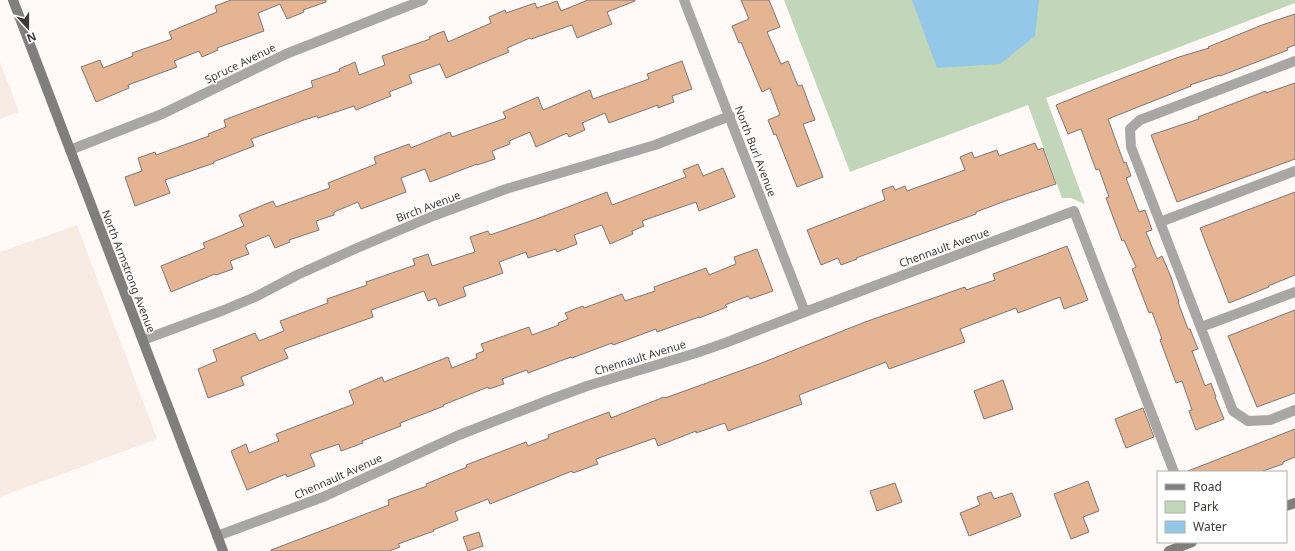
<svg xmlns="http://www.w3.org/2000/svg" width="1295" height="551" viewBox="0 0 1295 551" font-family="'Noto Sans',sans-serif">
	<rect width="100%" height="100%" fill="#fffaf7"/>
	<!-- built -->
	<path fill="#f8ebe4" d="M 0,62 L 19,112 L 0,119 Z
		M 77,225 L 157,439 L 0,497 L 0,252 Z"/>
	<!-- green -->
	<path fill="#c2d6ba" d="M 784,0 L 1295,0 L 1295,3 L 1046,98 L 1085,204 L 1071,198 L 1062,198 L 1028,105 L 850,172 Z"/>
	<!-- water -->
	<path fill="#93c8e8" d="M 912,0 L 1039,0 L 1035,36 L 1000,64 L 937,68 Z"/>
	<!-- building -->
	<path fill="#e4b493" stroke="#7c7875" d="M 231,0 L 326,0 L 326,2 L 303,10 L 304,12 L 287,19 L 280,4 L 258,13 L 264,31 L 217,48 L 218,50 L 202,57 L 199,51 L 174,61 L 177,67 L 128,85 L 129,88 L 96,102 L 81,67 L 100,60 L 103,68 L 133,56 L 132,53 L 172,39 L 169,32 L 217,12 L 215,6 Z
		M 588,0 L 635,0 L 635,1 L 607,12 L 612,24 L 577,38 L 572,25 L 531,39 L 530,38 L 507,48 L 509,52 L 446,78 L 440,64 L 409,75 L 412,83 L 389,92 L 391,96 L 356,110 L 354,106 L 318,118 L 317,116 L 304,120 L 251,139 L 254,146 L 213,162 L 214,163 L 165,180 L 170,193 L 135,206 L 125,177 L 142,171 L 138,158 L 155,152 L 156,155 L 209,136 L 208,134 L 226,127 L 224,120 L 313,87 L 311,81 L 340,71 L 339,69 L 355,62 L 359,75 L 385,65 L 382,56 L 430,39 L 429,37 L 444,31 L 448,42 L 491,23 L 489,17 L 505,10 L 506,13 L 535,3 L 537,8 L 557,1 L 561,11 Z
		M 741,0 L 769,0 L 780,27 L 767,32 L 781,64 L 788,61 L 798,86 L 802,85 L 815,120 L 803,124 L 823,177 L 797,187 L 776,134 L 774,135 L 768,120 L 780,115 L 770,88 L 762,92 L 741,42 L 739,43 L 732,26 L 749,19 Z
		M 1295,14 L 1295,45 L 1287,48 L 1288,50 L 1220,76 L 1220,75 L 1190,85 L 1191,86 L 1108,119 L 1124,163 L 1126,162 L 1131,176 L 1126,178 L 1139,212 L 1145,210 L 1152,230 L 1146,232 L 1157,259 L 1162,256 L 1171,277 L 1179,302 L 1178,302 L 1188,329 L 1190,329 L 1198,349 L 1192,351 L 1205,386 L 1211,383 L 1216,397 L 1215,397 L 1224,419 L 1196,430 L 1189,411 L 1192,410 L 1182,381 L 1176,383 L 1160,340 L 1162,339 L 1152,312 L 1149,313 L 1132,269 L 1136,267 L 1124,240 L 1122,241 L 1106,198 L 1109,197 L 1099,169 L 1096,170 L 1081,129 L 1068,134 L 1056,105 L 1115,81 L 1179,57 L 1209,48 L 1208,47 L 1262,25 Z
		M 682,61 L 692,89 L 672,96 L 674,102 L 658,108 L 658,105 L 609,123 L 605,113 L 582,123 L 585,130 L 569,137 L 567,133 L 536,147 L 530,132 L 509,141 L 510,144 L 492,151 L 495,159 L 477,165 L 477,164 L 430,182 L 425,169 L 401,178 L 406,192 L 361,209 L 358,202 L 334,212 L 334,215 L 316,221 L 319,230 L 289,240 L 290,242 L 275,248 L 269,235 L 245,245 L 249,254 L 230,261 L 233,269 L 216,275 L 215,274 L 171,292 L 161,266 L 205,248 L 203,243 L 244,226 L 239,215 L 273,201 L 276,207 L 330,188 L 328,183 L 376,164 L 374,157 L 409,144 L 411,148 L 450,132 L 452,137 L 506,118 L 503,112 L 538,97 L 543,110 L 590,90 L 593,99 L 649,79 L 647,74 Z
		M 1295,83 L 1295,159 L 1177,202 L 1151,135 L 1199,119 L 1198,117 L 1266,91 L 1266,93 Z
		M 1035,143 L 1038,150 L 1043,148 L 1056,184 L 1008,200 L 976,212 L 976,214 L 856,258 L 857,259 L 841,265 L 838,258 L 821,265 L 807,230 L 885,200 L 882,190 L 893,186 L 895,190 L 905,186 L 907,191 L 965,170 L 960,157 L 972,152 L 974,158 L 997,150 L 999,156 Z
		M 698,164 L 703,176 L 723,168 L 735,197 L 699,211 L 696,202 L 642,221 L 644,226 L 632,231 L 633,234 L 610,244 L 602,225 L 574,235 L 577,244 L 557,252 L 556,249 L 528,258 L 526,252 L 499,262 L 503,273 L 463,287 L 466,296 L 439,306 L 436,298 L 428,301 L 424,291 L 371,310 L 373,317 L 284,349 L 288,358 L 241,377 L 244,385 L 208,398 L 198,369 L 217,361 L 213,350 L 255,333 L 259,341 L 284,331 L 280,321 L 328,303 L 327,299 L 367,285 L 366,282 L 415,265 L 413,259 L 428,254 L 432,266 L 475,252 L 470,237 L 488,231 L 490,235 L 539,218 L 607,192 L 612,205 L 686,177 L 683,170 Z
		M 1295,192 L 1295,275 L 1268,286 L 1269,287 L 1229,303 L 1200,228 Z
		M 1067,246 L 1088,300 L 1064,309 L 1060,297 L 1018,313 L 1016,308 L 960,329 L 965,342 L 889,369 L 886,362 L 799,395 L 802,404 L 728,431 L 725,423 L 696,433 L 696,431 L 658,446 L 655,438 L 596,459 L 598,464 L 573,473 L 572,471 L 490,504 L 488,499 L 455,512 L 458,520 L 433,530 L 434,531 L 398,544 L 400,547 L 389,551 L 271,551 L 271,550 L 389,505 L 388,500 L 427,486 L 426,484 L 467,467 L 466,465 L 526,442 L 528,446 L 549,438 L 548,435 L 609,412 L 611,418 L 664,397 L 665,398 L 704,384 L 759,364 L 865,322 L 965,287 L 966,290 L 995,280 L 993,274 Z
		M 757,249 L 773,291 L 750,299 L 748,296 L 725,305 L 727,307 L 699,318 L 699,317 L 657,332 L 656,329 L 613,345 L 612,343 L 572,358 L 571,357 L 528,373 L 527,370 L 502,379 L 504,384 L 489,389 L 488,387 L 443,405 L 444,406 L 400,423 L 401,426 L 362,441 L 363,443 L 341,451 L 339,444 L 310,454 L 315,466 L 287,477 L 286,474 L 247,490 L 231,451 L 246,444 L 249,453 L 279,441 L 276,434 L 354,404 L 349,391 L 382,377 L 384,382 L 448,357 L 452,368 L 477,358 L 476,354 L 484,351 L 481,344 L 529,327 L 532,335 L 559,325 L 558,323 L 568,319 L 565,313 L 583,306 L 584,308 L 622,294 L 625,301 L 655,291 L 654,287 L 706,268 L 709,275 L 736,264 L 734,257 Z
		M 1295,310 L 1295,393 L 1257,407 L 1228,336 Z
		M 1003,380 L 1013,409 L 984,419 L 974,391 Z
		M 1143,408 L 1154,437 L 1126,448 L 1115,419 Z
		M 1295,429 L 1295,457 L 1283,462 L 1283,464 L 1260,472 L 1189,472 L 1188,471 Z
		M 1088,481 L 1099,511 L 1083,517 L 1089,532 L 1071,539 L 1054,494 Z
		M 895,483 L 902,502 L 877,511 L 870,491 Z
		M 991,492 L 994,499 L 1012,493 L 1021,516 L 969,536 L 960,513 L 980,505 L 977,497 Z
		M 479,532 L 483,546 L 468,551 L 463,537 Z"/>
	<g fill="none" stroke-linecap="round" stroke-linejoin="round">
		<!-- street -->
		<path stroke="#a9a7a5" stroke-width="10" d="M 684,0 L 805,312
			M 1295,61 L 1140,120 L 1130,129 L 1131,147 L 1233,411 L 1248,421 L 1270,420 L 1295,410
			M 70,150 L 162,114 L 286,54 L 423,0
			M 1160,222 L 1295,171
			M 1201,327 L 1295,292
			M 143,340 L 224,310 L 255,297 L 297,275 L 357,248 L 433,216 L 506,189 L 655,145 L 730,116
			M 217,536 L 323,497 L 459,435 L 549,400 L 587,386 L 696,353 L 725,343 L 805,312 L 1074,211 L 1174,472"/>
		<!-- secondary -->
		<path stroke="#817f7d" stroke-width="10" d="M 13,0 L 223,551
			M 1286,506 L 1295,503
			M 1169,551 L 1192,542"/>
	</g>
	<g text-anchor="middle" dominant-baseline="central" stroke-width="3" stroke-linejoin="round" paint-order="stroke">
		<!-- street labels -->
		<g font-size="11" fill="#3c3a39" stroke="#fff">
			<text transform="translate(240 63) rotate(-26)">Spruce Avenue</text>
			<text transform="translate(756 151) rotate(69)">North Burl Avenue</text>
			<text transform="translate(428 206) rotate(-21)">Birch Avenue</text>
			<text transform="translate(944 247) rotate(-20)">Chennault Avenue</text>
			<text transform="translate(129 271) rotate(69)">North Armstrong Avenue</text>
			<text transform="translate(640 357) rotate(-17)">Chennault Avenue</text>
			<text transform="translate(338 476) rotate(-24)">Chennault Avenue</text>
		</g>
	</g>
	<!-- legend -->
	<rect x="1157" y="471" width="130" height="72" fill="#ffffff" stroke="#b1b0b0"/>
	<rect x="1165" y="484" width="20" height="6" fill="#817f7d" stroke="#b1b0b0"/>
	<text x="1193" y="491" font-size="12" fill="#3c3a39">Road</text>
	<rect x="1165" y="501" width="20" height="12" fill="#c2d6ba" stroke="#b1b0b0"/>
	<text x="1193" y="511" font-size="12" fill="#3c3a39">Park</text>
	<rect x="1165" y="521" width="20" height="12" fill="#93c8e8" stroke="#b1b0b0"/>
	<text x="1193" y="531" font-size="12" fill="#3c3a39">Water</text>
	<!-- north arrow -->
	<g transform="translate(28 28) rotate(159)" stroke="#ffffff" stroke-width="3" paint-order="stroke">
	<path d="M0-3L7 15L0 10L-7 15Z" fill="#3c3a39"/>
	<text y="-6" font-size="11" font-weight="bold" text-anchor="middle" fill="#3c3a39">N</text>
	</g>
</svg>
